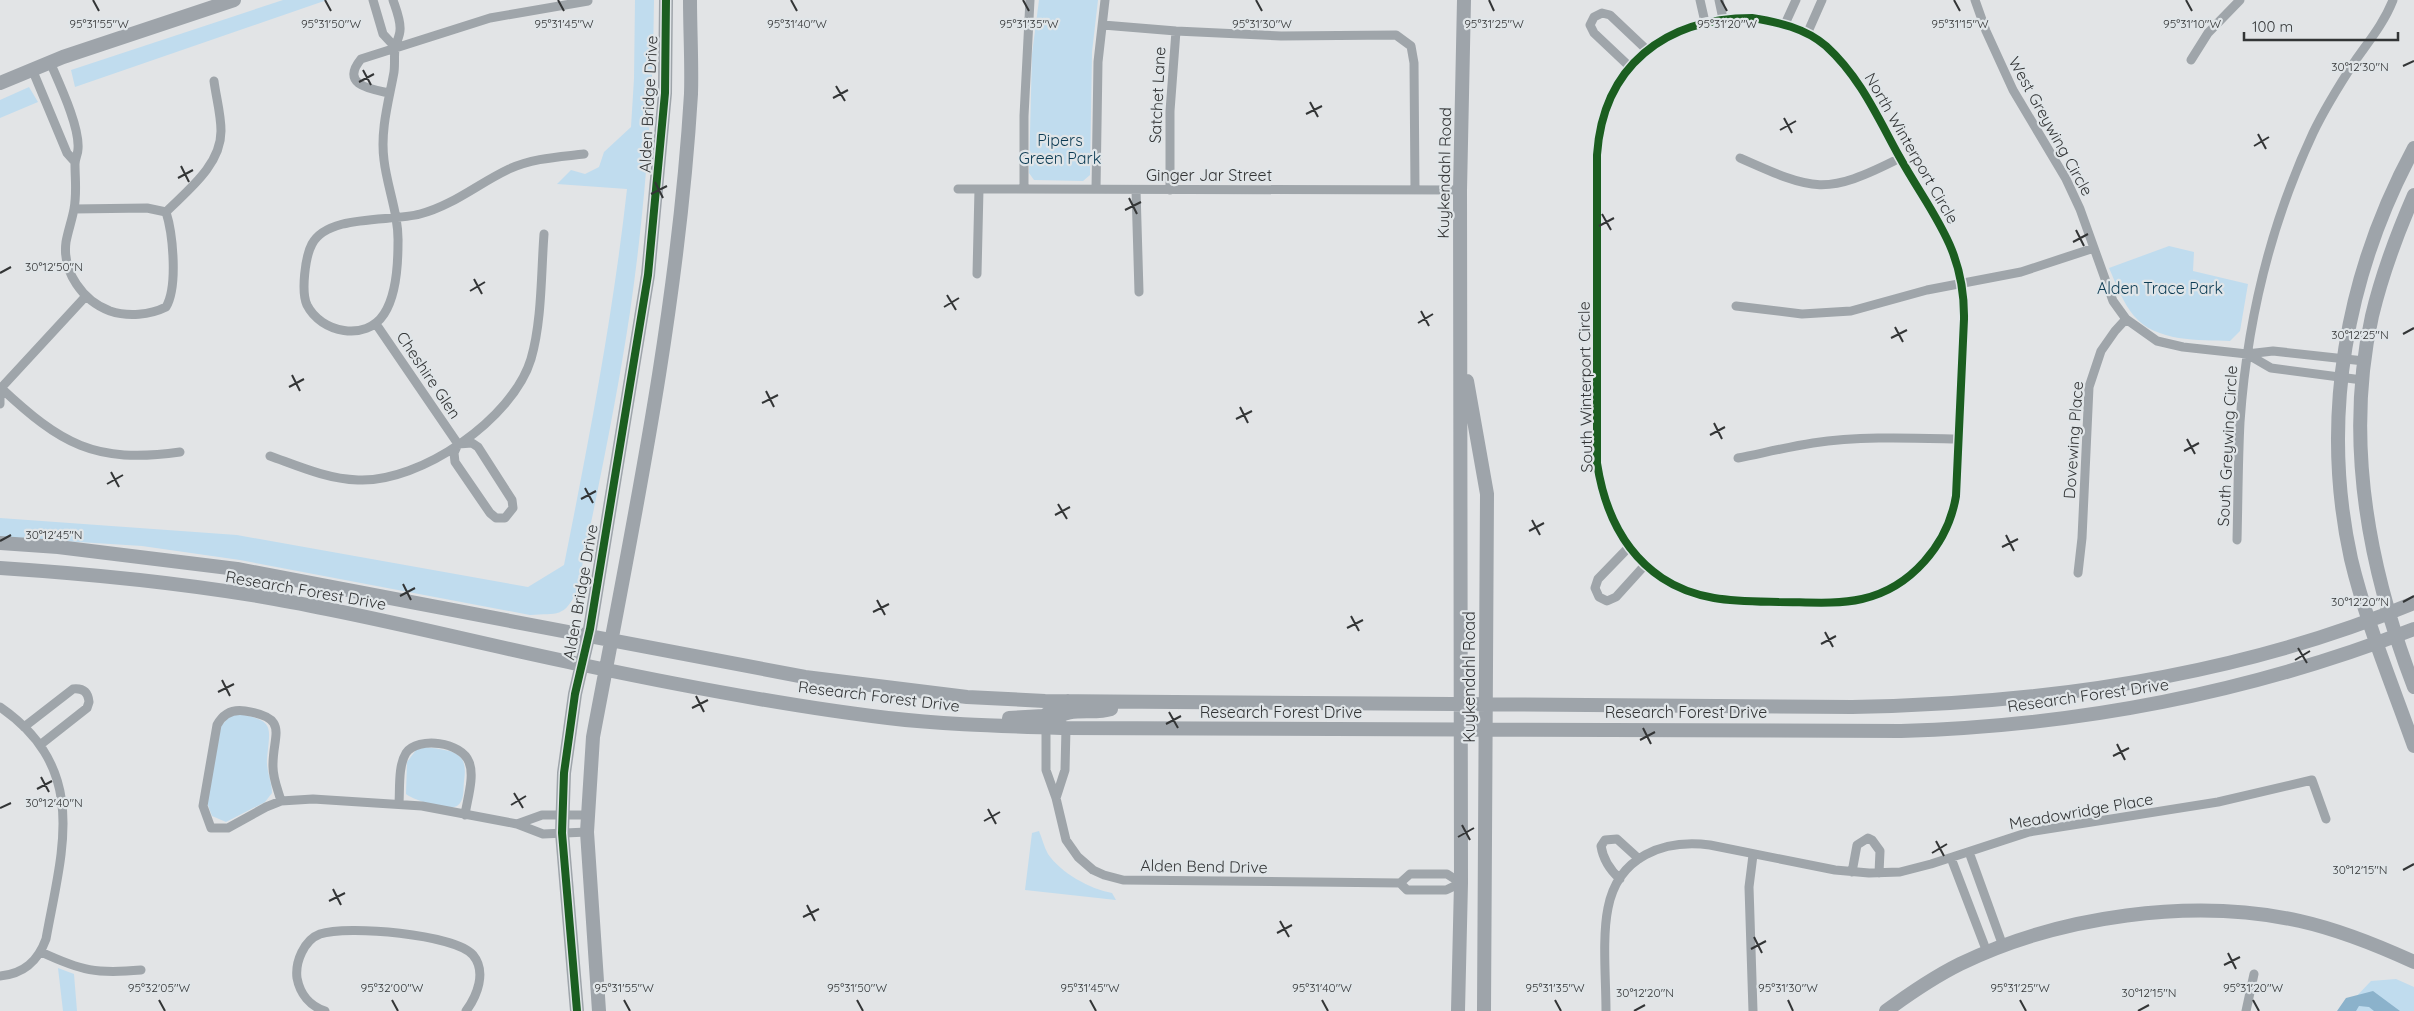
<svg xmlns="http://www.w3.org/2000/svg" width="2414" height="1011" viewBox="0 0 2414 1011" font-family="Quicksand,sans-serif">
	<rect width="100%" height="100%" fill="#e2e4e6"/>
	<!-- green -->
	<path fill="#c0dcee" d="M 283,0 L 327,0 L 75,87 L 71,70 Z
		M 635,0 L 654,0 C 653,104 645,209 630,312 C 616,406 596,498 577,591 C 564,618 558,613 530,615 L 240,560 L 142,546 L 0,537 L 0,518 L 237,535 L 528,587 L 564,565 C 589,440 613,315 627,189 L 557,184 L 571,170 L 585,174 L 599,167 L 604,152 L 631,127 L 634,79 Z
		M 1039,0 L 1098,0 L 1092,52 L 1090,175 L 1083,181 L 1034,180 L 1029,173 L 1032,54 Z
		M 29,87 L 38,102 L 0,118 L 0,100 Z
		M 2169,246 L 2194,252 L 2193,271 L 2248,284 L 2240,331 L 2230,341 C 2199,340 2156,342 2134,316 C 2123,303 2116,284 2109,268 Z
		M 239,714 C 275,721 270,726 267,759 C 266,770 272,782 272,793 L 265,802 L 226,822 L 212,816 L 207,803 L 221,726 L 230,716 Z
		M 425,747 C 436,749 454,749 461,758 C 466,764 465,774 464,781 C 463,789 465,801 457,806 C 448,811 413,800 406,794 L 407,762 L 416,750 Z
		M 1039,831 C 1042,838 1044,847 1048,854 C 1061,873 1090,889 1112,893 L 1116,900 L 1025,890 L 1032,833 Z
		M 58,968 L 74,974 L 77,1011 L 63,1011 Z
		M 2396,979 L 2414,987 L 2414,1011 L 2349,1011 L 2352,1001 L 2371,981 Z"/>
	<!-- water -->
	<path fill="#8bb2cb" d="M 2373,991 L 2400,1011 L 2374,1011 L 2369,1007 L 2359,1006 L 2356,1011 L 2337,1011 L 2346,998 Z"/>
	<g fill="none" stroke-linecap="round" stroke-linejoin="round">
		<!-- street -->
		<path stroke="#9fa5aa" stroke-width="9" d="M 373,0 L 383,34 L 395,47
			M 393,0 C 396,9 401,21 400,30 C 400,36 396,42 395,49 C 394,56 395,64 394,72 C 389,100 380,130 384,160 C 387,187 399,215 398,243 C 398,265 396,296 384,314 C 366,342 321,333 307,305 C 301,292 305,257 312,244 C 328,214 390,222 420,214 C 452,206 479,183 509,169 C 533,158 559,157 584,154
			M 1700,0 L 1705,22
			M 1719,0 L 1723,19
			M 1975,0 L 1986,31 L 2013,90 L 2066,179 L 2080,209 L 2113,301 L 2126,319 L 2157,341 L 2183,347 L 2247,354 L 2273,351 L 2364,361
			M 1752,18 C 1778,22 1805,28 1826,46 C 1860,77 1877,116 1899,156 C 1931,214 1965,247 1964,319 L 1956,496 C 1948,544 1911,588 1862,599 C 1835,605 1806,602 1779,602 C 1737,601 1698,602 1662,578 C 1622,551 1604,509 1597,463 L 1597,155 C 1603,66 1665,18 1752,18 Z
			M 1785,24 L 1796,0
			M 1103,25 L 1176,31 L 1281,36 L 1396,35 L 1411,46 L 1414,63 L 1415,190
			M 1807,34 L 1822,0
			M 2191,60 L 2208,33 L 2240,0
			M 50,62 C 59,83 80,127 78,149 C 78,154 75,158 75,164 C 75,179 77,193 74,209 C 72,220 68,231 66,242 C 62,272 83,301 110,311 C 128,317 150,315 166,307 C 178,287 173,234 166,212
			M 1630,67 L 1594,33 L 1590,25 L 1594,17 L 1602,13 L 1610,15 L 1647,50
			M 32,69 L 67,153 L 75,162
			M 389,93 C 370,89 340,85 361,59 L 490,18 L 588,1
			M 1740,158 C 1814,191 1825,196 1900,158
			M 958,189 L 1460,190
			M 1024,189 L 1024,116 L 1030,0
			M 1096,189 L 1098,62 L 1105,0
			M 1136,190 L 1139,292
			M 1170,190 L 1170,111 L 1176,31
			M 74,209 L 147,208 L 166,212
			M 166,212 C 188,190 221,165 221,131 C 221,114 216,97 214,81
			M 977,274 L 979,189
			M 1736,306 L 1802,314 L 1851,311 L 1927,290 L 2021,272 L 2094,248
			M 376,324 L 458,444
			M 2247,354 L 2271,368 L 2362,380
			M 0,387 C 61,444 94,464 180,452
			M 0,388 L 0,404
			M 1,388 L 86,296
			M 472,443 L 478,447 L 512,500 L 513,508 L 505,518 L 496,518 L 490,513 L 455,462 L 454,453 L 458,444 Z
			M 270,456 C 298,466 327,479 358,480 C 420,483 513,419 531,359 C 542,321 541,274 544,234
			M 1738,458 C 1763,453 1788,447 1813,443 C 1861,436 1910,438 1958,439
			M 2237,540 C 2238,501 2238,461 2240,422 C 2247,321 2270,225 2313,133 C 2325,108 2340,84 2355,61 C 2369,41 2384,23 2393,0
			M 1629,547 L 1598,579 L 1595,588 L 1599,597 L 1607,601 L 1616,597 L 1645,565
			M 2078,573 L 2082,538 L 2089,387 L 2101,351 L 2115,331 L 2126,319
			M 0,707 C 90,769 62,850 46,939 C 38,961 24,974 0,976
			M 24,727 L 73,689 C 83,688 88,692 89,702 L 87,708 L 40,745
			M 1046,728 L 1046,770 L 1056,798 L 1066,840 L 1078,857 L 1093,870 L 1104,875 L 1123,880 L 1400,883 L 1410,874 L 1447,874 L 1461,883
			M 1056,798 L 1065,770 L 1066,728
			M 281,801 C 278,790 273,779 273,767 C 272,735 291,718 245,711 C 232,709 223,714 217,725 L 203,806 L 211,828 L 228,828 L 266,807 L 281,801 L 313,799 L 422,806 L 517,824 L 543,834 L 587,832
			M 399,803 C 400,788 398,766 406,753 C 418,736 462,742 469,762 C 475,776 467,800 465,815
			M 517,824 L 542,815 L 587,815
			M 1969,852 L 2003,946
			M 1753,855 L 1749,887 L 1753,1011
			M 1951,858 L 1987,952
			M 1852,872 L 1857,845 L 1868,838 L 1872,840 L 1880,851 L 1879,873
			M 1620,879 C 1610,870 1603,859 1601,846 L 1605,840 L 1617,839 L 1639,859
			M 1400,883 L 1407,890 L 1446,890 L 1461,883
			M 41,952 C 82,971 96,974 141,970
			M 325,1011 C 310,1006 300,994 297,978 C 295,962 304,940 320,934 C 347,925 455,934 473,955 C 487,972 477,996 466,1011
			M 1606,1011 C 1606,980 1602,937 1608,908 C 1618,856 1664,839 1710,845 L 1835,870 L 1869,873 L 1900,872 L 1931,864 L 2029,832 L 2218,802 L 2312,780 L 2326,819
			M 2246,1011 L 2254,974"/>
		<!-- secondary -->
		<path stroke="#9ea4aa" stroke-width="14" d="M 0,83 L 63,57 L 234,0
			M 2414,148 C 2346,274 2320,418 2351,559 C 2366,622 2392,684 2414,746
			M 2414,195 C 2397,234 2382,274 2372,316 C 2344,441 2369,570 2414,687
			M 1467,381 L 1487,494 L 1484,1011
			M 0,543 L 58,547 L 237,569 L 805,677 L 967,697 L 1045,701 L 1852,707 C 2042,704 2237,677 2414,603
			M 0,568 C 92,574 184,583 275,599 C 378,617 480,644 583,665 C 683,686 786,706 888,718 C 947,725 1007,726 1066,728 L 1901,731 C 2077,726 2249,693 2414,629
			M 1009,718 L 1044,716 L 1068,701
			M 1053,721 C 1069,705 1092,715 1111,709
			M 577,1011 L 562,833 L 564,773 L 575,694 L 590,629 L 648,275 L 665,93 L 666,0
			M 599,1011 L 587,832 L 593,737 C 633,524 678,311 691,94 C 692,63 690,31 690,0
			M 1458,1011 L 1461,883 L 1460,190 L 1464,0
			M 1886,1011 C 1909,994 1934,977 1960,964 C 2059,916 2192,897 2300,921 C 2340,930 2377,945 2414,962"/>
		<!-- cycleway casing -->
		<g stroke="#e0e5e8" stroke-width="11">
			<path id="cycleway" d="M 1752,18 C 1778,22 1805,28 1826,46 C 1860,77 1877,116 1899,156 C 1931,214 1965,247 1964,319 L 1956,496 C 1948,544 1911,588 1862,599 C 1835,605 1806,602 1779,602 C 1737,601 1698,602 1662,578 C 1622,551 1604,509 1597,463 L 1597,155 C 1603,66 1665,18 1752,18 Z
				M 577,1011 L 562,833 L 564,773 L 575,694 L 590,629 L 648,275 L 665,93 L 666,0"/>
		</g>
		<!-- cycleway -->
		<use href="#cycleway" stroke="#1b5e20" stroke-width="8"/>
	</g>
	<!-- ticks -->
	<path fill="none" stroke="#333536" stroke-width="2" d="M 93,0 L 99,11M 325,0 L 331,11M 558,0 L 564,11M 791,0 L 797,11M 1023,0 L 1029,11M 1256,0 L 1262,11M 1489,0 L 1494,11M 1721,0 L 1727,11M 1954,0 L 1960,11M 2186,0 L 2192,11M 2403,66 L 2414,61M 363,70 L 371,85M 359,82 L 374,74M 836,86 L 845,101M 833,98 L 848,90M 1310,102 L 1318,117M 1306,114 L 1322,106M 1784,118 L 1792,133M 1780,130 L 1796,121M 2258,134 L 2266,149M 2254,146 L 2269,137M 181,166 L 189,182M 178,178 L 193,170M 655,182 L 663,198M 651,194 L 667,186M 1129,198 L 1137,214M 1125,210 L 1141,202M 1602,214 L 1611,230M 1599,226 L 1614,218M 2076,230 L 2084,246M 2073,242 L 2088,234M 0,273 L 11,267M 474,279 L 482,294M 470,291 L 485,282M 947,295 L 956,310M 944,307 L 959,298M 1421,311 L 1429,326M 1418,323 L 1433,314M 1895,327 L 1903,342M 2403,334 L 2414,328M 1891,338 L 1907,330M 292,375 L 300,391M 289,387 L 304,379M 766,391 L 774,407M 762,403 L 778,395M 1240,407 L 1248,423M 1236,419 L 1252,411M 1714,423 L 1722,439M 1710,435 L 1725,427M 2187,439 L 2195,454M 2184,451 L 2199,443M 111,472 L 119,487M 107,484 L 123,475M 585,488 L 593,503M 581,499 L 596,491M 1058,504 L 1067,519M 1055,515 L 1070,507M 1532,520 L 1540,535M 1529,531 L 1544,523M 2006,535 L 2014,551M 0,541 L 11,535M 2002,547 L 2018,539M 403,584 L 411,600M 400,596 L 415,588M 877,600 L 885,615M 2403,602 L 2414,596M 873,612 L 889,604M 1351,616 L 1359,631M 1347,628 L 1363,620M 1825,632 L 1833,647M 1821,644 L 1836,636M 2298,648 L 2307,663M 2295,660 L 2310,651M 222,680 L 230,696M 218,692 L 234,684M 696,696 L 704,712M 692,708 L 708,700M 1169,712 L 1178,728M 1166,724 L 1181,716M 1643,728 L 1651,744M 1640,740 L 1655,732M 2117,744 L 2125,760M 2113,756 L 2129,748M 41,777 L 49,792M 37,789 L 52,781M 514,793 L 523,808M 511,805 L 526,796M 0,808 L 11,803M 988,809 L 996,824M 984,821 L 1000,812M 1462,825 L 1470,840M 1458,837 L 1474,828M 1936,841 L 1944,856M 1932,853 L 1947,844M 2403,870 L 2414,864M 333,889 L 341,905M 329,901 L 345,893M 807,905 L 815,921M 803,917 L 819,909M 1280,921 L 1289,937M 1277,933 L 1292,925M 1754,937 L 1762,953M 1751,949 L 1766,941M 2228,953 L 2236,969M 2224,965 L 2240,957M 159,1000 L 165,1011M 392,1000 L 398,1011M 624,1000 L 630,1011M 857,1000 L 863,1011M 1090,1000 L 1096,1011M 1322,1000 L 1328,1011M 1555,1000 L 1561,1011M 1788,1000 L 1793,1011M 2020,1000 L 2026,1011M 2253,1000 L 2259,1011M 1634,1011 L 1645,1005M 2138,1011 L 2149,1005"/>
	<g text-anchor="middle" dominant-baseline="central" stroke-width="4.5" stroke-linejoin="round" paint-order="stroke">
		<!-- street labels -->
		<g font-size="16" fill="#333536" stroke="#e0e5e8">
			<text transform="translate(1157 95) rotate(-87)">Satchet Lane</text>
			<text transform="translate(648 104) rotate(-87)">Alden Bridge Drive</text>
			<text transform="translate(2051 126) rotate(61)">West Greywing Circle</text>
			<text transform="translate(1912 148) rotate(60)">North Winterport Circle</text>
			<text transform="translate(1444 173) rotate(-89)">Kuykendahl Road</text>
			<text x="1209" y="175">Ginger Jar Street</text>
			<text transform="translate(429 375) rotate(56)">Cheshire Glen</text>
			<text transform="translate(1585 387) rotate(-91)">South Winterport Circle</text>
			<text transform="translate(2073 440) rotate(-86)">Dovewing Place</text>
			<text transform="translate(2227 446) rotate(-87)">South Greywing Circle</text>
			<text transform="translate(306 590) rotate(10)">Research Forest Drive</text>
			<text transform="translate(580 592) rotate(-80)">Alden Bridge Drive</text>
			<text transform="translate(1469 677) rotate(-90)">Kuykendahl Road</text>
			<text transform="translate(2088 695) rotate(-8)">Research Forest Drive</text>
			<text transform="translate(879 696) rotate(7)">Research Forest Drive</text>
			<text x="1281" y="712">Research Forest Drive</text>
			<text x="1686" y="712">Research Forest Drive</text>
			<text transform="translate(2081 811) rotate(-10)">Meadowridge Place</text>
			<text transform="translate(1204 866) rotate(1)">Alden Bend Drive</text>
		</g>
		<!-- park labels -->
		<g font-size="16" fill="#0d3c54" stroke="#e0e5e8">
			<text x="1060" y="140">Pipers<tspan x="1060" dy="18">Green Park</tspan></text>
			<text x="2160" y="288">Alden Trace Park</text>
		</g>
	</g>
	<g font-size="12" text-anchor="middle" fill="#333536" stroke="#e0e5e8" stroke-width="4.5" stroke-linejoin="round" paint-order="stroke">
		<text x="99" y="28">95°31'55"W</text>
		<text x="331" y="28">95°31'50"W</text>
		<text x="564" y="28">95°31'45"W</text>
		<text x="797" y="28">95°31'40"W</text>
		<text x="1029" y="28">95°31'35"W</text>
		<text x="1262" y="28">95°31'30"W</text>
		<text x="1494" y="28">95°31'25"W</text>
		<text x="1727" y="28">95°31'20"W</text>
		<text x="1960" y="28">95°31'15"W</text>
		<text x="2192" y="28">95°31'10"W</text>
		<text x="2360" y="71">30°12'30"N</text>
		<text x="54" y="271">30°12'50"N</text>
		<text x="2360" y="339">30°12'25"N</text>
		<text x="54" y="539">30°12'45"N</text>
		<text x="2360" y="606">30°12'20"N</text>
		<text x="54" y="807">30°12'40"N</text>
		<text x="2360" y="874">30°12'15"N</text>
		<text x="159" y="992">95°32'05"W</text>
		<text x="392" y="992">95°32'00"W</text>
		<text x="624" y="992">95°31'55"W</text>
		<text x="857" y="992">95°31'50"W</text>
		<text x="1090" y="992">95°31'45"W</text>
		<text x="1322" y="992">95°31'40"W</text>
		<text x="1555" y="992">95°31'35"W</text>
		<text x="1788" y="992">95°31'30"W</text>
		<text x="2020" y="992">95°31'25"W</text>
		<text x="2253" y="992">95°31'20"W</text>
		<text x="1645" y="997">30°12'20"N</text>
		<text x="2149" y="997">30°12'15"N</text>
	</g>
	<!-- scale -->
	<path d="M2244 32v8h154v-8" fill="none" stroke="#333536" stroke-width="2.5"/>
	<text x="2252" y="32" font-size="15" fill="#333536" stroke="#e0e5e8" stroke-width="4" paint-order="stroke">100 m</text>
</svg>
